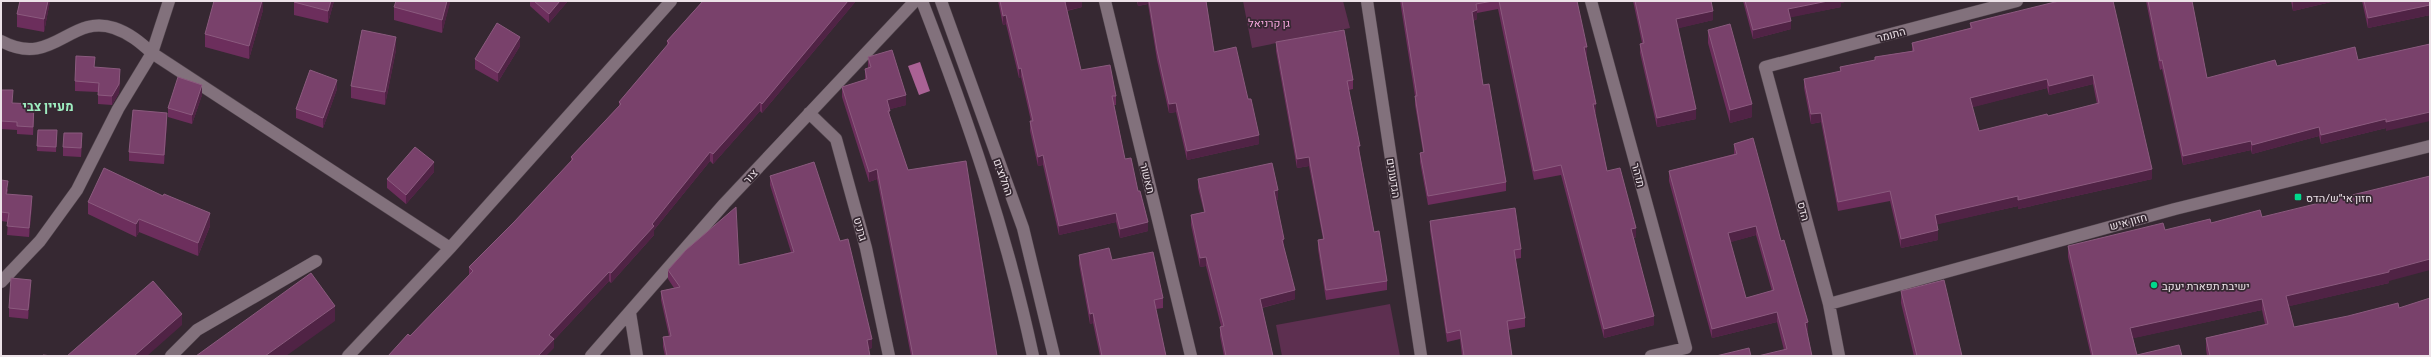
<svg xmlns="http://www.w3.org/2000/svg" width="2431" height="357" viewBox="0 0 2431 357" font-family="Commissioner,Heebo,sans-serif">
	<rect width="100%" height="100%" fill="#362832"/>
	<!-- green -->
	<path fill="#5d2f50" d="M 1243,1 L 1343,1 L 1350,28 L 1252,48 Z
		M 1390,304 L 1400,356 L 1282,356 L 1276,325 Z"/>
	<!-- water -->
	<path fill="#aa6295" d="M 920,62 L 930,91 L 919,95 L 908,66 Z"/>
	<g fill="none" stroke-linecap="round" stroke-linejoin="round">
		<!-- minor casing -->
		<g stroke="#4f434b" stroke-width="13">
			<path id="minor" d="M 922,1 C 967,117 1007,234 1033,356
				M 941,1 L 1023,228 L 1054,356
				M 1105,1 L 1191,356
				M 1367,1 L 1421,356
				M 1591,1 L 1686,348 L 1651,356
				M 1,41 C 53,69 70,13 114,28 C 129,33 140,42 152,53 L 450,248
				M 809,113 L 836,139 L 866,248 L 889,356
				M 1,282 L 40,241 L 77,190 L 118,109 L 152,53 L 169,1
				M 1829,304 L 2175,209 L 2430,146
				M 630,313 L 637,356
				M 171,356 L 197,330 L 316,261
				M 348,356 L 450,248 L 671,1
				M 591,356 L 724,204 L 915,1
				M 1839,356 L 1829,304 L 1765,67 L 2017,1"/>
		</g>
		<!-- minor -->
		<use href="#minor" stroke="#82717c" stroke-width="12"/>
	</g>
	<!-- wall -->
	<path fill="#6c2e5c" fill-rule="evenodd" d="M 20,1 L 50,1 L 44,32 L 17,27 L 17,14 Z
		M 263,1 L 263,10 L 249,59 L 205,47 L 205,34 Z
		M 294,1 L 334,1 L 328,23 L 294,15 Z
		M 450,1 L 442,33 L 394,20 L 394,7 Z
		M 530,1 L 568,1 L 549,23 L 530,6 Z
		M 703,1 L 856,1 L 762,113 L 760,111 L 713,164 L 710,161 L 654,230 L 654,235 L 611,283 L 609,281 L 554,340 L 554,348 L 388,356 L 410,336 L 469,275 L 469,267 L 514,222 L 571,161 L 571,157 L 619,106 L 619,102 L 667,46 L 667,41 Z
		M 998,1 L 1082,1 L 1082,7 L 1067,11 L 1081,70 L 1116,96 L 1116,105 L 1114,105 L 1125,159 L 1138,191 L 1148,231 L 1120,238 L 1116,222 L 1059,235 L 1043,165 L 1038,166 L 1030,131 L 1030,121 L 1031,121 L 1021,77 L 1019,78 L 1006,24 L 1003,25 Z
		M 1137,1 L 1206,1 L 1214,52 L 1248,99 L 1259,144 L 1187,160 L 1176,112 L 1169,113 L 1157,60 L 1148,4 L 1138,6 Z
		M 1400,1 L 1577,1 L 1596,113 L 1595,113 L 1607,171 L 1636,237 L 1634,238 L 1654,325 L 1604,338 L 1561,175 L 1534,180 L 1498,9 L 1477,13 L 1477,19 L 1473,21 L 1483,85 L 1506,182 L 1506,191 L 1428,205 L 1420,162 L 1420,153 L 1423,152 L 1415,105 L 1415,96 Z
		M 1633,1 L 1711,1 L 1713,20 L 1678,28 L 1696,119 L 1657,127 L 1640,53 L 1640,44 L 1642,43 Z
		M 1743,1 L 1848,1 L 1841,3 L 1841,7 L 1790,17 L 1791,29 L 1753,39 Z
		M 2059,1 L 2152,179 L 2018,209 L 2018,206 L 1937,224 L 1938,240 L 1901,248 L 1890,201 L 1838,211 L 1821,122 L 1811,124 L 1804,88 L 1804,79 L 1840,72 L 1840,67 L 1875,60 L 1875,57 L 1912,51 L 1912,43 L 1970,28 L 1970,23 ZM 2093,84 L 2097,104 L 2048,116 L 1979,131 L 1972,107 L 2047,88 L 2049,95 Z
		M 2146,1 L 2192,1 L 2207,78 L 2277,66 L 2358,60 L 2430,44 L 2386,131 L 2386,128 L 2321,144 L 2319,136 L 2252,154 L 2251,150 L 2183,165 L 2162,69 L 2160,70 Z
		M 2291,1 L 2335,1 L 2293,11 Z
		M 2362,1 L 2430,1 L 2430,15 L 2368,28 Z
		M 1708,30 L 1752,117 L 1730,123 L 1708,43 Z
		M 1276,42 L 1353,80 L 1353,89 L 1349,90 L 1360,155 L 1374,232 L 1387,281 L 1387,290 L 1326,300 L 1318,249 L 1318,240 L 1323,239 L 1309,166 L 1297,168 L 1276,51 Z
		M 520,46 L 498,82 L 475,69 L 475,59 Z
		M 396,50 L 385,105 L 351,98 L 351,86 Z
		M 868,57 L 906,105 L 890,109 L 890,118 L 908,170 L 997,356 L 911,356 L 877,179 L 869,182 L 842,97 L 842,87 L 865,80 L 865,69 L 868,68 Z
		M 95,67 L 120,79 L 119,93 L 112,105 L 98,104 L 98,92 L 75,91 L 75,81 Z
		M 337,89 L 323,128 L 296,118 L 296,109 Z
		M 1,90 L 12,103 L 34,112 L 33,135 L 17,134 L 17,130 L 1,129 Z
		M 202,95 L 192,124 L 168,117 L 168,108 Z
		M 167,122 L 164,164 L 129,161 L 129,152 Z
		M 38,130 L 57,130 L 56,152 L 37,151 Z
		M 82,143 L 81,157 L 63,156 L 63,147 Z
		M 1734,144 L 1781,241 L 1808,331 L 1807,332 L 1812,356 L 1784,350 L 1777,322 L 1712,338 L 1669,181 L 1669,171 L 1734,154 ZM 1756,235 L 1772,291 L 1746,298 L 1730,242 Z
		M 434,172 L 406,204 L 387,188 L 387,179 Z
		M 770,176 L 872,348 L 868,349 L 870,356 L 665,356 L 663,347 L 663,337 L 669,336 L 661,300 L 661,291 L 674,288 L 668,279 L 668,270 L 739,265 L 791,252 L 770,185 Z
		M 1198,179 L 1278,200 L 1276,200 L 1284,249 L 1295,299 L 1262,308 L 1273,356 L 1224,356 L 1220,336 L 1220,327 L 1221,326 L 1206,266 L 1200,267 L 1191,225 L 1191,215 L 1204,212 L 1198,188 Z
		M 1,180 L 8,190 L 7,194 L 32,205 L 29,237 L 7,235 L 8,222 L 1,221 Z
		M 88,202 L 210,226 L 198,256 L 139,232 L 136,237 L 88,214 Z
		M 1430,221 L 1521,249 L 1521,258 L 1515,259 L 1525,318 L 1525,327 L 1508,330 L 1512,356 L 1462,356 L 1460,339 L 1447,342 L 1430,230 Z
		M 2211,223 L 2389,281 L 2389,283 L 2289,306 L 2294,327 L 2399,308 L 2430,356 L 2207,356 L 2206,349 L 2206,338 L 2265,324 L 2262,310 L 2133,338 L 2137,355 L 2182,356 L 2091,356 L 2068,257 L 2068,246 Z
		M 1079,255 L 1112,260 L 1163,298 L 1163,308 L 1156,309 L 1166,356 L 1100,356 L 1093,323 L 1090,324 L 1079,264 Z
		M 31,289 L 28,319 L 9,317 L 9,308 Z
		M 1901,291 L 1962,356 L 1914,356 L 1901,303 Z"/>
	<!-- shaded-wall -->
	<path fill="#502345" d="M 48,1 L 50,1 L 44,32 L 44,19 Z
		M 262,1 L 263,1 L 263,10 L 249,59 L 249,46 Z
		M 331,1 L 334,1 L 328,23 L 328,11 Z
		M 447,1 L 450,1 L 450,3 L 442,33 L 442,20 Z
		M 560,1 L 568,1 L 549,23 L 549,14 Z
		M 848,1 L 856,1 L 762,113 L 762,104 Z
		M 1068,1 L 1082,1 L 1082,7 L 1065,11 L 1065,2 Z
		M 1138,1 L 1148,1 L 1148,4 L 1138,6 Z
		M 1828,1 L 1848,1 L 1841,3 L 1841,7 L 1788,18 L 1788,9 Z
		M 2293,1 L 2335,1 L 2293,11 Z
		M 2430,5 L 2430,15 L 2368,28 L 2368,18 Z
		M 1477,10 L 1477,19 L 1472,21 L 1472,12 Z
		M 1713,11 L 1713,20 L 1676,29 L 1676,19 Z
		M 1006,15 L 1006,24 L 1003,25 L 1003,16 Z
		M 1791,21 L 1791,29 L 1753,39 L 1753,30 Z
		M 396,37 L 396,50 L 385,105 L 385,92 Z
		M 520,37 L 520,46 L 498,82 L 498,73 Z
		M 1584,47 L 1587,47 L 1587,56 L 1584,56 Z
		M 1021,68 L 1021,77 L 1019,78 L 1019,69 Z
		M 120,69 L 119,93 L 112,105 L 112,96 Z
		M 2093,75 L 2093,84 L 2049,95 L 2049,86 Z
		M 2047,79 L 2047,88 L 1970,108 L 1970,98 Z
		M 337,80 L 337,89 L 323,128 L 323,118 Z
		M 202,85 L 202,95 L 192,124 L 192,115 Z
		M 906,95 L 906,105 L 887,110 L 887,100 Z
		M 760,102 L 760,111 L 713,164 L 713,154 Z
		M 1176,103 L 1176,112 L 1169,113 L 1169,104 Z
		M 1593,104 L 1596,104 L 1596,113 L 1593,113 Z
		M 1752,104 L 1752,117 L 1730,123 L 1730,110 Z
		M 1696,109 L 1696,119 L 1657,127 L 1657,118 Z
		M 888,111 L 890,111 L 890,121 Z
		M 2430,112 L 2430,121 L 2386,131 L 2386,122 Z
		M 167,113 L 167,122 L 164,164 L 164,155 Z
		M 1821,113 L 1821,122 L 1811,124 L 1811,114 Z
		M 2386,119 L 2386,128 L 2321,144 L 2321,135 Z
		M 2319,127 L 2319,136 L 2252,154 L 2252,145 Z
		M 1259,135 L 1259,144 L 1187,160 L 1187,151 Z
		M 2251,141 L 2251,150 L 2183,165 L 2183,156 Z
		M 1358,146 L 1360,146 L 1360,155 L 1358,156 Z
		M 710,152 L 710,161 L 654,230 L 654,235 L 611,283 L 611,273 Z
		M 1043,155 L 1043,165 L 1038,166 L 1038,157 Z
		M 1309,157 L 1309,166 L 1297,168 L 1297,159 Z
		M 434,162 L 434,172 L 406,204 L 406,195 Z
		M 877,169 L 877,179 L 869,182 L 869,172 Z
		M 2152,169 L 2152,179 L 2018,209 L 2018,200 Z
		M 1278,190 L 1278,200 L 1274,201 L 1274,191 Z
		M 32,196 L 32,205 L 29,237 L 29,228 Z
		M 2018,196 L 2018,206 L 1935,225 L 1935,215 Z
		M 210,213 L 210,226 L 198,256 L 198,243 Z
		M 1116,213 L 1116,222 L 1059,235 L 1059,226 Z
		M 139,219 L 139,232 L 136,237 L 136,224 Z
		M 1148,222 L 1148,231 L 1120,238 L 1120,229 Z
		M 1756,226 L 1756,235 L 1728,243 L 1728,233 Z
		M 1636,228 L 1636,237 L 1631,238 L 1631,229 Z
		M 1938,230 L 1938,240 L 1901,248 L 1901,239 Z
		M 1284,239 L 1284,249 L 1282,240 Z
		M 1206,257 L 1206,266 L 1200,267 L 1200,258 Z
		M 2430,259 L 2430,270 L 2389,281 L 2389,283 L 2286,307 L 2286,296 Z
		M 609,272 L 609,281 L 554,340 L 554,348 L 546,356 L 538,356 L 549,335 Z
		M 31,280 L 31,289 L 28,319 L 28,310 Z
		M 1295,290 L 1295,299 L 1260,308 L 1260,299 Z
		M 2262,299 L 2262,310 L 2130,339 L 2130,328 Z
		M 335,306 L 335,321 L 286,356 L 265,356 Z
		M 1777,312 L 1777,322 L 1712,338 L 1712,329 Z
		M 1093,313 L 1093,323 L 1090,324 L 1090,314 Z
		M 182,314 L 182,325 L 147,356 L 134,356 Z
		M 1654,316 L 1654,325 L 1604,338 L 1604,329 Z
		M 1808,322 L 1808,331 L 1805,332 L 1805,323 Z
		M 872,339 L 872,348 L 867,349 L 867,340 Z"/>
	<!-- building -->
	<path fill="#79416b" stroke="#8b5a7e" fill-rule="evenodd" d="M 20,1 L 48,1 L 44,19 L 17,14 Z
		M 214,1 L 262,1 L 249,46 L 205,34 Z
		M 294,1 L 331,1 L 328,11 L 294,2 Z
		M 396,1 L 447,1 L 442,20 L 394,7 Z
		M 534,1 L 560,1 L 549,14 Z
		M 703,1 L 848,1 L 762,104 L 760,102 L 713,154 L 710,152 L 652,224 L 654,226 L 611,273 L 609,272 L 549,335 L 554,339 L 538,356 L 388,356 L 408,334 L 410,336 L 473,271 L 469,267 L 514,222 L 573,159 L 571,157 L 621,104 L 619,102 L 669,43 L 667,41 Z
		M 1000,1 L 1068,1 L 1065,2 L 1081,70 L 1110,65 L 1116,96 L 1112,96 L 1125,159 L 1131,158 L 1138,191 L 1140,191 L 1148,222 L 1120,229 L 1116,213 L 1059,226 L 1043,155 L 1038,157 L 1030,121 L 1033,121 L 1021,68 L 1019,69 L 1006,15 L 1003,16 Z
		M 1149,1 L 1206,1 L 1214,52 L 1236,47 L 1248,99 L 1251,99 L 1259,135 L 1187,151 L 1176,103 L 1169,104 L 1157,50 Z
		M 1402,1 L 1493,1 L 1476,4 L 1477,10 L 1472,12 L 1483,85 L 1489,84 L 1506,182 L 1428,196 L 1420,153 L 1424,152 L 1415,96 L 1417,96 Z
		M 1499,1 L 1577,1 L 1587,47 L 1584,47 L 1596,104 L 1593,104 L 1607,171 L 1620,168 L 1636,228 L 1631,229 L 1654,316 L 1604,329 L 1561,165 L 1534,171 Z
		M 1635,1 L 1711,1 L 1713,11 L 1676,19 L 1696,109 L 1657,118 L 1640,44 L 1644,43 Z
		M 1745,1 L 1828,1 L 1788,9 L 1791,21 L 1753,30 Z
		M 2059,1 L 2113,1 L 2152,169 L 2018,200 L 2018,196 L 1935,215 L 1938,230 L 1901,239 L 1890,191 L 1838,202 L 1821,113 L 1811,114 L 1804,79 L 1841,71 L 1840,67 L 1875,60 L 1875,57 L 1914,51 L 1912,43 L 1972,28 L 1970,23 ZM 2093,75 L 2099,103 L 2048,116 L 2047,114 L 1979,131 L 1970,98 L 2047,79 L 2049,86 Z
		M 2148,1 L 2192,1 L 2207,78 L 2275,60 L 2277,66 L 2355,47 L 2358,60 L 2430,44 L 2430,112 L 2386,122 L 2386,119 L 2321,135 L 2319,127 L 2252,145 L 2251,141 L 2183,156 L 2162,60 L 2160,61 Z
		M 2364,1 L 2430,1 L 2430,5 L 2368,18 Z
		M 497,23 L 520,37 L 498,73 L 475,59 Z
		M 1730,24 L 1752,104 L 1730,110 L 1708,30 Z
		M 362,30 L 396,37 L 385,92 L 351,86 Z
		M 1344,30 L 1353,80 L 1347,81 L 1360,146 L 1358,146 L 1374,232 L 1379,231 L 1387,281 L 1326,290 L 1318,240 L 1324,239 L 1309,157 L 1297,159 L 1276,42 Z
		M 892,50 L 906,95 L 887,100 L 890,111 L 888,111 L 908,170 L 966,161 L 997,356 L 913,356 L 877,169 L 869,172 L 842,87 L 867,79 L 865,69 L 871,67 L 868,57 Z
		M 76,56 L 95,57 L 94,67 L 120,69 L 119,84 L 112,96 L 98,95 L 99,83 L 75,81 Z
		M 310,70 L 337,80 L 323,118 L 296,109 Z
		M 178,77 L 202,85 L 192,115 L 168,108 Z
		M 1,90 L 13,90 L 12,103 L 34,104 L 33,127 L 17,126 L 17,122 L 1,121 Z
		M 133,110 L 167,113 L 164,155 L 129,152 Z
		M 38,130 L 57,130 L 56,147 L 37,146 Z
		M 64,133 L 82,133 L 81,148 L 63,147 Z
		M 1753,138 L 1781,241 L 1784,240 L 1808,322 L 1805,323 L 1812,356 L 1758,356 L 1787,349 L 1777,312 L 1712,329 L 1669,171 L 1737,154 L 1734,144 ZM 1756,226 L 1774,290 L 1746,298 L 1728,233 Z
		M 415,147 L 434,162 L 406,195 L 387,179 Z
		M 814,162 L 840,241 L 848,239 L 872,339 L 867,340 L 870,356 L 667,356 L 663,337 L 671,336 L 661,291 L 680,287 L 668,270 L 686,250 L 736,207 L 739,265 L 794,252 L 770,176 Z
		M 1272,163 L 1278,190 L 1274,191 L 1284,239 L 1282,240 L 1295,290 L 1260,299 L 1273,356 L 1226,356 L 1220,327 L 1224,326 L 1206,257 L 1200,258 L 1191,215 L 1205,212 L 1198,179 Z
		M 104,168 L 163,196 L 164,194 L 210,213 L 198,243 L 139,219 L 136,224 L 88,202 Z
		M 2430,176 L 2430,259 L 2389,270 L 2389,272 L 2286,296 L 2294,327 L 2348,316 L 2398,303 L 2399,308 L 2430,298 L 2430,356 L 2210,356 L 2206,338 L 2268,324 L 2262,299 L 2130,328 L 2137,355 L 2179,345 L 2182,356 L 2093,356 L 2068,246 L 2163,223 L 2165,230 L 2210,219 L 2211,223 L 2260,210 L 2262,217 Z
		M 1,180 L 8,181 L 6,194 L 32,196 L 29,228 L 7,226 L 9,213 L 1,212 Z
		M 1515,208 L 1521,249 L 1514,250 L 1525,318 L 1507,321 L 1512,356 L 1464,356 L 1460,330 L 1447,333 L 1430,221 Z
		M 1109,248 L 1112,260 L 1153,252 L 1163,298 L 1154,300 L 1166,356 L 1102,356 L 1093,313 L 1090,314 L 1079,255 Z
		M 311,273 L 335,306 L 265,356 L 196,356 Z
		M 11,278 L 31,280 L 28,310 L 9,308 Z
		M 1944,280 L 1962,356 L 1917,356 L 1901,291 Z
		M 153,281 L 182,314 L 134,356 L 67,356 Z
		M 1749,348 L 1751,356 L 1716,356 Z
		M 43,355 L 52,356 L 43,356 Z"/>
	<!-- markers -->
	<g fill="#00d98c" stroke="#362832" stroke-width="1.5">
		<rect x="2294" y="193" width="8" height="8" rx="2"/>
		<circle cx="2154" cy="285" r="4"/>
	</g>
	<g text-anchor="middle" dominant-baseline="central" stroke-width="3.5" stroke-linejoin="round" paint-order="stroke">
		<!-- park labels -->
		<g font-size="11" fill="#f7a8de" stroke="#362832">
			<text x="1269" y="22">גן קרניאל</text>
		</g>
		<!-- street labels -->
		<g font-size="11" fill="#ece2e8" stroke="#362832">
			<text transform="translate(1891 34) rotate(-15)">התומר</text>
			<text transform="translate(1639 175) rotate(75)">תדהר</text>
			<text transform="translate(750 176) rotate(-47)">צור</text>
			<text transform="translate(1004 177) rotate(70)">החלוצים</text>
			<text transform="translate(1148 178) rotate(76)">תאשור</text>
			<text transform="translate(1394 178) rotate(81)">הגדעונים</text>
			<text transform="translate(1804 211) rotate(75)">הדס</text>
			<text transform="translate(2128 221) rotate(-15)">חזון איש</text>
			<text transform="translate(861 229) rotate(74)">גרניט</text>
		</g>
		<!-- poi labels -->
		<g font-size="11" fill="#ece2e8" stroke="#362832" text-anchor="start">
			<text x="2306" y="197">חזון אי״ש/הדס</text>
			<text x="2162" y="285">ישיבת תפארת יעקב</text>
		</g>
		<!-- quarter labels -->
		<g font-size="13" font-weight="bold" fill="#9eedc0" stroke="#362832">
			<text x="48" y="106">מעיין צבי</text>
		</g>
	</g>
	<!-- border -->
	<rect width="2431" height="357" fill="none" stroke="#ece2e8" stroke-width="4"/>
</svg>
